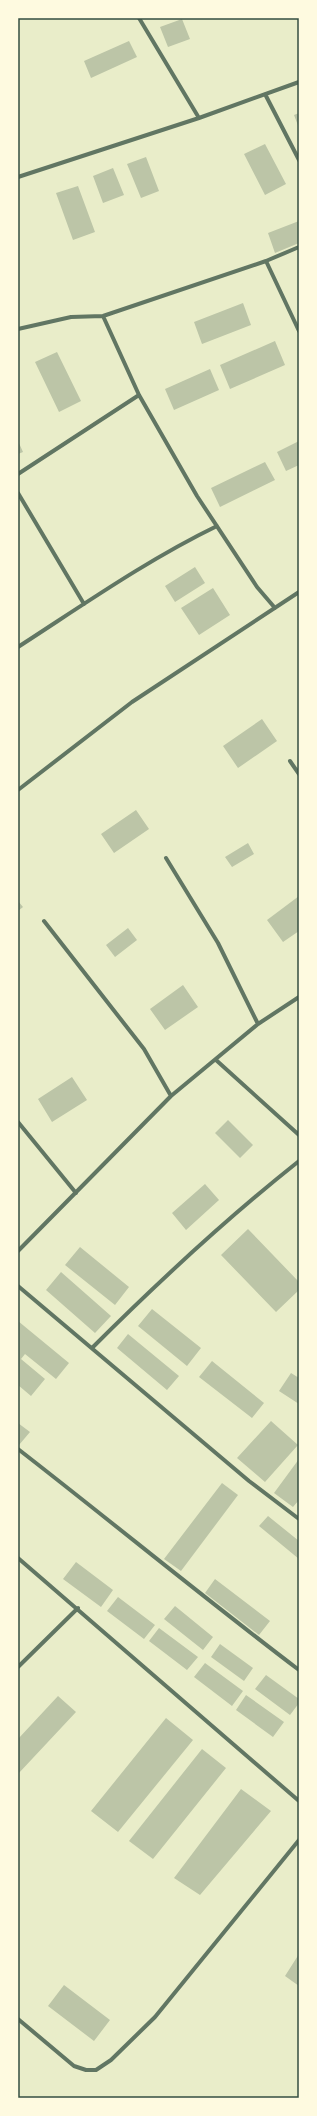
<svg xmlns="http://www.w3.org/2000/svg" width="317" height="2116" viewBox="0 0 317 2116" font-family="'PT Sans Narrow',sans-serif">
	<rect width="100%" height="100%" fill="#e9edc9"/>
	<!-- building -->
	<path fill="#bcc5a7" d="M 182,19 L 190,39 L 168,47 L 160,27 Z
		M 129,41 L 137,57 L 91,78 L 84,61 Z
		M 299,113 L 299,128 L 294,115 Z
		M 265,144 L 286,184 L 265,195 L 244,154 Z
		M 146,157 L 159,191 L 141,198 L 127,164 Z
		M 113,168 L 124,195 L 103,203 L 93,176 Z
		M 78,186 L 95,232 L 73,240 L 56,193 Z
		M 299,221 L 299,243 L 275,253 L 268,233 Z
		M 243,303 L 251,325 L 202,344 L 194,322 Z
		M 275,341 L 285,365 L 230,389 L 220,365 Z
		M 57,352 L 81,401 L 59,412 L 35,362 Z
		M 210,369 L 219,390 L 174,410 L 165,389 Z
		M 18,441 L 23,452 L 18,454 Z
		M 299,441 L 299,465 L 286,471 L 277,452 Z
		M 265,462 L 275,480 L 220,507 L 211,488 Z
		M 195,567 L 205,583 L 175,602 L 165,586 Z
		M 213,588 L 230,615 L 199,635 L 181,608 Z
		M 262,719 L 277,741 L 238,768 L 223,746 Z
		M 136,810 L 149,829 L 114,853 L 101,834 Z
		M 248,843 L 254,854 L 232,867 L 225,857 Z
		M 299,896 L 299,931 L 283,942 L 267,920 Z
		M 18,901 L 23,907 L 18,911 Z
		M 128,928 L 137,940 L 115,957 L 106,945 Z
		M 183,985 L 198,1007 L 165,1030 L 150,1009 Z
		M 72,1077 L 87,1100 L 52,1122 L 38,1099 Z
		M 228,1120 L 253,1145 L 240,1158 L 215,1133 Z
		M 205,1184 L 219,1200 L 186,1230 L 172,1213 Z
		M 248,1229 L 299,1282 L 299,1290 L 276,1312 L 221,1255 Z
		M 80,1247 L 129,1287 L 115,1305 L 65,1265 Z
		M 61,1272 L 111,1316 L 95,1333 L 46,1290 Z
		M 152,1309 L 201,1348 L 187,1366 L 138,1326 Z
		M 18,1321 L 69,1363 L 56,1379 L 25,1354 L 21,1359 L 45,1379 L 31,1396 L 18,1385 Z
		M 128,1334 L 179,1376 L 167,1390 L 117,1348 Z
		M 212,1361 L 264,1403 L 252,1418 L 199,1377 Z
		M 291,1373 L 299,1378 L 299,1404 L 279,1391 Z
		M 271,1421 L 298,1445 L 265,1482 L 237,1458 Z
		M 18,1423 L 30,1432 L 19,1445 L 18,1444 Z
		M 299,1459 L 299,1500 L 293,1507 L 274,1493 Z
		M 222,1483 L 238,1495 L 181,1571 L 164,1559 Z
		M 268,1516 L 299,1541 L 299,1559 L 259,1526 Z
		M 76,1562 L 113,1590 L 101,1607 L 63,1579 Z
		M 215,1579 L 270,1621 L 259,1635 L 205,1593 Z
		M 118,1597 L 155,1625 L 144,1639 L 107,1611 Z
		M 175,1606 L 213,1637 L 203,1650 L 164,1619 Z
		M 159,1628 L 198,1657 L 187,1670 L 149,1641 Z
		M 220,1644 L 253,1668 L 244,1681 L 211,1657 Z
		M 205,1663 L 243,1691 L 232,1706 L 194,1677 Z
		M 266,1675 L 299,1699 L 299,1703 L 290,1715 L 255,1689 Z
		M 246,1695 L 284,1722 L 273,1737 L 236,1710 Z
		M 58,1696 L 76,1712 L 18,1774 L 18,1739 Z
		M 166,1718 L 193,1740 L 118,1832 L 91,1811 Z
		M 202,1749 L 226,1768 L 153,1859 L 129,1841 Z
		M 241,1789 L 271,1811 L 200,1895 L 174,1878 Z
		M 299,1954 L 299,1986 L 285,1976 Z
		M 64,1985 L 110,2020 L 94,2041 L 48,2006 Z"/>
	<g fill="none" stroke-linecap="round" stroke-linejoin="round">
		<!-- minor -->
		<path stroke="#617663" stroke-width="4" d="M 139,18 L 199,118
			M 265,94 L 299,160
			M 18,177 L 199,118 L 299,82
			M 266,261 L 299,331
			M 103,316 L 139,395 L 197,496 L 257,587 L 275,608
			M 18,329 L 71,317 L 103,316 L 266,261 L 299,247
			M 18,474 L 139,395
			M 18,493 L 84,604
			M 18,647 C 83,605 147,560 217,526
			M 290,761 L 299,774
			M 18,790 L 132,702 L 299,592
			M 166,858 L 218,943 L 258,1024
			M 44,921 L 144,1049 L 171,1096
			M 216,1060 L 299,1135
			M 18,1122 L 76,1193
			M 18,1251 L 171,1096 L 258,1024 L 299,997
			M 18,1286 L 249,1481 L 299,1519
			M 92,1348 C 158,1282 226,1219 299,1161
			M 18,1449 C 112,1522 204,1598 299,1670
			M 18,1558 L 299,1801
			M 18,1667 L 78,1608
			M 18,2019 L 74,2066 L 86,2070 L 96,2070 L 111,2060 L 155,2017 L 299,1840"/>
	</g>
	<!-- border -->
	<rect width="317" height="2116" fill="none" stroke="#fefae0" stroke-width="38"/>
	<rect x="19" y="19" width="279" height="2078" fill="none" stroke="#344e41" stroke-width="1.5"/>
</svg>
